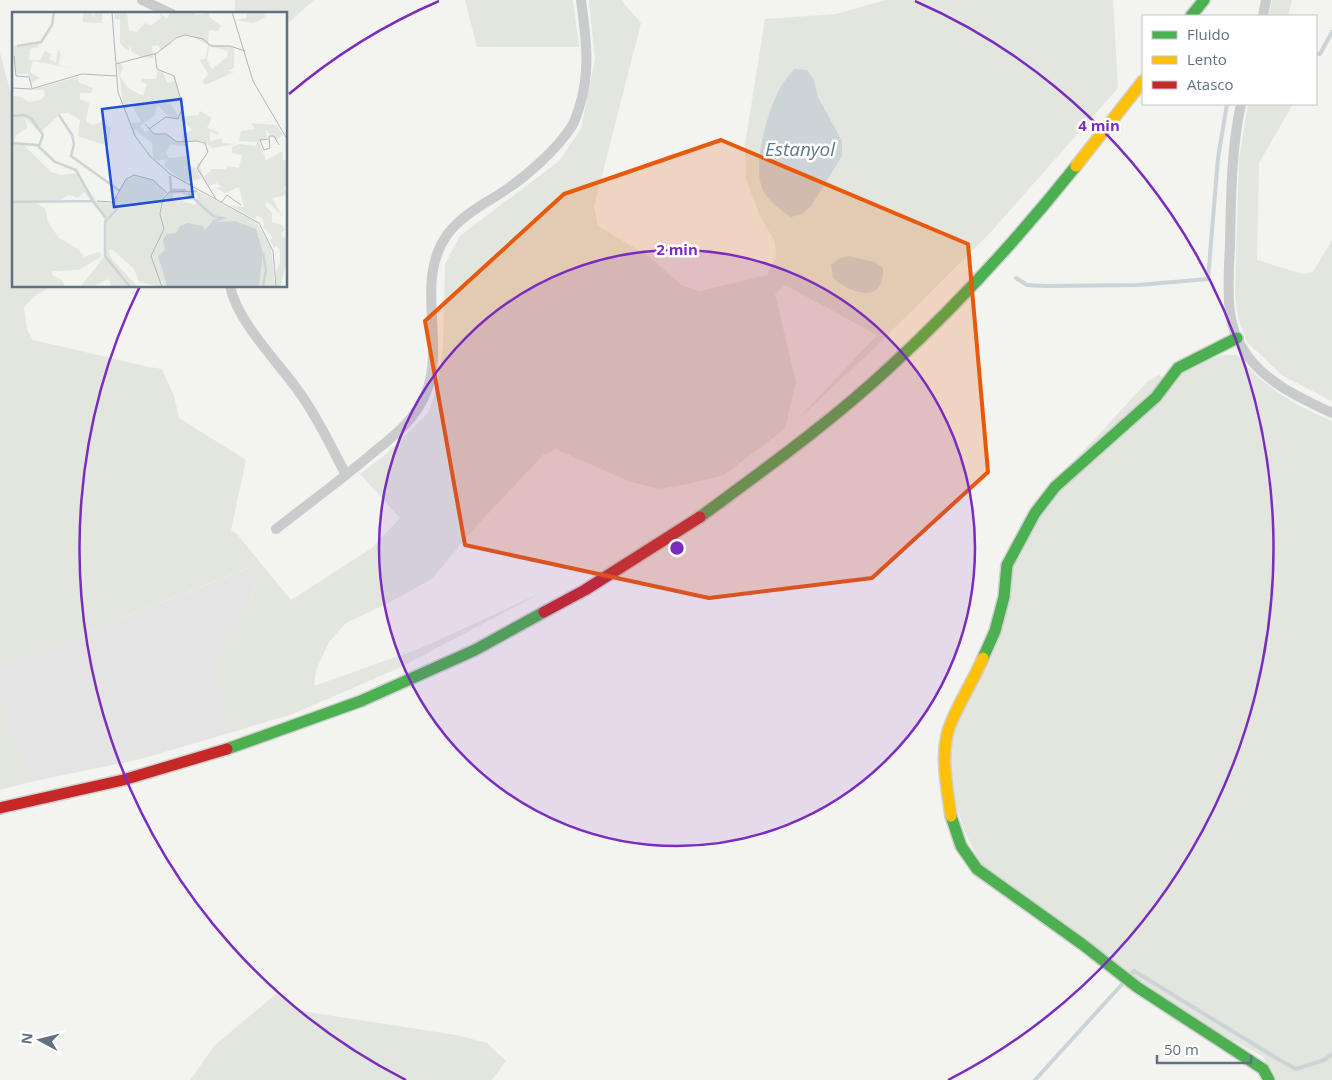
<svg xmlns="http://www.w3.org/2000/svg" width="1332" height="1080" viewBox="0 0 1332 1080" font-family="'Open Sans',sans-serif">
	<rect width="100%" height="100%" fill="#f3f3f0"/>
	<!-- built -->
	<path fill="#e3e4e3" d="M 251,567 L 250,571 L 255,588 L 247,603 L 221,641 L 214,678 L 229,733 L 141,759 L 30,782 L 0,698 L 0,667 Z"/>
	<!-- green -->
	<path fill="#e2e6de" d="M 235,0 L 314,0 L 286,25 L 286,14 L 235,14 Z
		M 465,0 L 573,0 L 579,47 L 477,47 Z
		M 589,0 L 621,0 L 641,23 L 594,207 L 598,226 L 650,257 L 681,285 L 700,291 L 767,275 L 776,256 L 775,242 L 760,216 L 746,179 L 745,144 L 765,19 L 836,14 L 886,0 L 1113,0 L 1118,88 L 989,234 L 865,357 L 796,421 L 877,335 L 785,285 L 775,294 L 796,382 L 785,429 L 724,475 L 688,484 L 659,489 L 628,481 L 556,449 L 543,455 L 470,533 L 432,579 L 390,602 L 346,623 L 329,642 L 316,670 L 314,686 L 421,648 L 543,592 L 399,668 L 290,715 L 229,733 L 214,678 L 221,641 L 247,603 L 255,589 L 250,571 L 250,567 L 0,667 L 0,53 L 14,105 L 14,286 L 53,286 L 36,295 L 24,307 L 27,330 L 33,340 L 149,367 L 162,369 L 174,396 L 179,418 L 246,460 L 231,530 L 236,533 L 291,600 L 372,548 L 400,518 L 360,474 L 386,454 L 428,413 L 438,384 L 443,345 L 445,264 L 460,236 L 559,161 L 581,129 L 595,59 Z
		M 1272,0 L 1292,0 L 1288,16 L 1269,16 Z
		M 1248,104 L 1293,104 L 1259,163 L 1257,260 L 1303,274 L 1313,272 L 1332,240 L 1332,401 L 1283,376 L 1247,342 L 1238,318 L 1235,294 L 1239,160 Z
		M 1223,355 L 1237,355 C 1266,389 1292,403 1332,421 L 1332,1080 L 1271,1080 L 1264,1057 L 1187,1016 L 982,866 L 965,832 L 956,806 L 950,768 L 951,738 L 998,609 L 1013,553 L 1076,459 L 1148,381 L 1159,375 L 1172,382 L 1190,367 Z
		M 0,698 L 30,782 L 0,790 Z
		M 276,994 L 301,1011 L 456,1035 L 487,1043 L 506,1061 L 492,1080 L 190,1080 L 215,1045 Z"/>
	<!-- water -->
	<path fill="#ccd4d7" d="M 794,69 L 807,70 L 814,80 L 818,97 L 842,141 L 842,156 L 811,206 L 802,214 L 791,217 C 780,210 769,201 763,190 C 751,166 768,110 780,88 C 784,81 789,75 794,69 Z
		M 848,256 L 875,262 L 883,268 C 885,305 851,294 833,278 L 831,265 L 838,259 Z"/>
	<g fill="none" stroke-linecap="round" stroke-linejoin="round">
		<!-- stream -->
		<path stroke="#ccd4d7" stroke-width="4" d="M 1316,54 L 1320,54 L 1332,32
			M 1016,278 L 1027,285 L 1044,286 L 1138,285 L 1208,279 L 1218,158 L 1227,104
			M 1035,1080 L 1134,971 L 1283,1062 L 1296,1069 L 1324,1060 L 1332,1054"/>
		<!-- fast casing -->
		<g stroke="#cfd1d0" stroke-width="14">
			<path id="fast" d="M 1191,16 L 1204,0
				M 700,517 C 765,469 831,422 891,366 C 956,306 1021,235 1076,166
				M 983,658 L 995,631 L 1004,597 L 1007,565 L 1035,513 L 1055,487 L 1156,397 L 1178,368 L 1237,338
				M 227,749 L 361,701 L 475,650 L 544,612
				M 951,816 L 961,846 L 977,869 L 1082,944 L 1137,987 L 1263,1069 L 1269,1080"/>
		</g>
		<!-- slow casing -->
		<g stroke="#cfd1d0" stroke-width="14">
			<path id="slow" d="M 1076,166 L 1143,81
				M 951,816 C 947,788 940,755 949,728 C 958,703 973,682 983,658"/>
		</g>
		<!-- jam casing -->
		<g stroke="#cfd1d0" stroke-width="14">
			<path id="jam" d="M 544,612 L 585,590 L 700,517
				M 0,808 L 123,780 L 227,749"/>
		</g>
		<!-- street -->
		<path stroke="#cacbcc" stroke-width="10" d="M 142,0 L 172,14
			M 1263,16 L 1266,0
			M 1241,104 C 1231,150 1231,197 1230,245 C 1229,267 1227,291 1230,313 C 1232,326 1236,339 1243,349 C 1262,381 1300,398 1332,413
			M 230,286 C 237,321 276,360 297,389 C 316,415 331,446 346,475
			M 276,529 C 307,505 338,482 368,457 C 391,438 415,421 426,393 C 446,343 414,281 447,235 C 462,214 487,203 507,189 C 529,174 557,149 572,126 C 575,121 577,114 579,108 C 591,73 586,37 581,0"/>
		<!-- fast -->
		<use href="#fast" stroke="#4caf50" stroke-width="11"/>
		<!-- slow -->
		<use href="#slow" stroke="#ffc107" stroke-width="11"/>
		<!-- jam -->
		<use href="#jam" stroke="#c62828" stroke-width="11"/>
	</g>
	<!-- marked area -->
	<path fill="#e8590c" fill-opacity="0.2" stroke="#e8590c" stroke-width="4" stroke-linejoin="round" d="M 721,140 L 968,244 L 988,472 L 872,578 L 709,598 L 465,545 L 425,321 L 564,194 Z"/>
	<!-- distance rings -->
	<circle cx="677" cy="548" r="298" fill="#7b2cbf" fill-opacity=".12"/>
	<g fill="none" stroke="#7b2cbf" stroke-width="2.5">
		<circle cx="677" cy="548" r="298"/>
		<path d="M406 1080A597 597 0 0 1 140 286M289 94A597 597 0 0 1 439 1M915 1A597 597 0 0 1 948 1080"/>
	</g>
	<g text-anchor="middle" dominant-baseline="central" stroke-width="5" stroke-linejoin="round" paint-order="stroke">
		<!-- water labels -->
		<g font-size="19" font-style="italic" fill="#627a87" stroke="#fff">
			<text x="800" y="149">Estanyol</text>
		</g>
	</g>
	<!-- overview -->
	<g transform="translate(12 12)">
		<rect width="275" height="275" fill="#f3f3f0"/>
		<path d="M 72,0 L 80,0 L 81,6 L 84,0 L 90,0 L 90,11 L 70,10 ZM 103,0 L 115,0 L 117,18 L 125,20 L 133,11 L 139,14 L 149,6 L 148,0 L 155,7 L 158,0 L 180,0 L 184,3 L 197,1 L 197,5 L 209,14 L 206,19 L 197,18 L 196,32 L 222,35 L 222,56 L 215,59 L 222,60 L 193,73 L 190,70 L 196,62 L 188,48 L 194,46 L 196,33 L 178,23 L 163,26 L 157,30 L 160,32 L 149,38 L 146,33 L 140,34 L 141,46 L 129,45 L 120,40 L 118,33 L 117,38 L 113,37 L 108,31 L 108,8 L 103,7 ZM 197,34 L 216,39 L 215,45 L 200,57 L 195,48 ZM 234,0 L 252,0 L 253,5 L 242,11 L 224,8 L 235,6 ZM 28,30 L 26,35 L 18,37 L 17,48 L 28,48 L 33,39 L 40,42 L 37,47 L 44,51 L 46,37 L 49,42 L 46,53 L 63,57 L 21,49 L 18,60 L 28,66 L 19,71 L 16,62 L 5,62 L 0,34 ZM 105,48 L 111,55 L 108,64 L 116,76 L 131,84 L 135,72 L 129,70 L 130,67 L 144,67 L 146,58 L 151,60 L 155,71 L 164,69 L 169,86 L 158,91 L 167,105 L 163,107 L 156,104 L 145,92 L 143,103 L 128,114 L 134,121 L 137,118 L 142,122 L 156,123 L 165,131 L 177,130 L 173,134 L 158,133 L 154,141 L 157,146 L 174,144 L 178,155 L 184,156 L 189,167 L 172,170 L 152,154 L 155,147 L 144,149 L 141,145 L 140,131 L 122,117 L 124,123 L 117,111 L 129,110 L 120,93 L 112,97 ZM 66,65 L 66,70 L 81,76 L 79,81 L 68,81 L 68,87 L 77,91 L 74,110 L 80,113 L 90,110 L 99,116 L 96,134 L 66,124 L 68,108 L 56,101 L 48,102 L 28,121 L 13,105 L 15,116 L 4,123 L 2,132 L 11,132 L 39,160 L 49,163 L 66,161 L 84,189 L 100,191 L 114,167 L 123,164 L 142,168 L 154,181 L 151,185 L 148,202 L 153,215 L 149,202 L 152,186 L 158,180 L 185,179 L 234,204 L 244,210 L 259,235 L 263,275 L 245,275 L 244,218 L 193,218 L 155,223 L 154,238 L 147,248 L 155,275 L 151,275 L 148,266 L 150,275 L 127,270 L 122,257 L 100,237 L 96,239 L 100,247 L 126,275 L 99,275 L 97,267 L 80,275 L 68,275 L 93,244 L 92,206 L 72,180 L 66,186 L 57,183 L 47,188 L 18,189 L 33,196 L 36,210 L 47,226 L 66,237 L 72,245 L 87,240 L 90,244 L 67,258 L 40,259 L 40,263 L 50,268 L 53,275 L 0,275 L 0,84 L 10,85 L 17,90 L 28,88 L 33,84 L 32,78 L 18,78 ZM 168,181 L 177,185 L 177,182 L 186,183 L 183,193 L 161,186 L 161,182 ZM 188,99 L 200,106 L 195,116 L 207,120 L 206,123 L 198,119 L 198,129 L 210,126 L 210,131 L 224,132 L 201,136 L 190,129 L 171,130 L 170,123 L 180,118 L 168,105 L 186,103 ZM 239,111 L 264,113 L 271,123 L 264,128 L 253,117 L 255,125 L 247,130 L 254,148 L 271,139 L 270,147 L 275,149 L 275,172 L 272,176 L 275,183 L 260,186 L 271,205 L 255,189 L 253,193 L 260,201 L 260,210 L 270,213 L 273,218 L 269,221 L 270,225 L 275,226 L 275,249 L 268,275 L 264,275 L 263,262 L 268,250 L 268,239 L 265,234 L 262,236 L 258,228 L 261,226 L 252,216 L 251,207 L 245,203 L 243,207 L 217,193 L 232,195 L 227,175 L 213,181 L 204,176 L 210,175 L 205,171 L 195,174 L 187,160 L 185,153 L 190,148 L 188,156 L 192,165 L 200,157 L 214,157 L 215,154 L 227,156 L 230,143 L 220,141 L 220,135 L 227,132 L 244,134 L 245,130 L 227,129 L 229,119 L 243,117 Z" fill="#e2e6de" fill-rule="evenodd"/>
		<path d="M 223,209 L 244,217 L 251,241 L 247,274 L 155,275 L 146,244 L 153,238 L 151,227 L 155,222 L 164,221 L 168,214 L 176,211 L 190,214 L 193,218 L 200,210 Z" fill="#ccd4d7"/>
		<path fill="none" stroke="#ccd4d7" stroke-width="2.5" d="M 5,34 L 29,30 L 40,13 L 42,0M 47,103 L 60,123 L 62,132 L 59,144 L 108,179M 0,104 L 12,103 L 19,106 L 31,123 L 27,134M 0,131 L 25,133 L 43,150 L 64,158 L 81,189M 158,164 L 159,178 L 174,178M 176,181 L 201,204M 105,185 L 102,192 L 105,197 L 93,210 L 93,244 L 118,275M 0,190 L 81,189 L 94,206M 200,210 L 211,206 L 201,204M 251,274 L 254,258 L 251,241"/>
		<path fill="none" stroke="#b0b7bd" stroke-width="1" d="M 100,0 L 106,80 L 123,124 L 138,144 L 158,162 L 247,211 L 261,239 L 264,275M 220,0 L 241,69 L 275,127M 2,44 L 4,64 L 17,65 L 20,76M 104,52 L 145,41 L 164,26 L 173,23 L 191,27 L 199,34 L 218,34 L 233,39M 0,76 L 19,77 L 70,62 L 104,64M 133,112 L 142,122 L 154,122 L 165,130 L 185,129 L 193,131 L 196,140 L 185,156 L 204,187M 137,117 L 154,105 L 166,107 L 171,95 L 162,64 L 145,57 L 143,42M 256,127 L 248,128 L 252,138 L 258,136 L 257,124 L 262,124 L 267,133M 85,189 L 101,190 L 114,167 L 122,163 L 141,168 L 155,181M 209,191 L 215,183 L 229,193M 150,275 L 139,244 L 152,217 L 148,202 L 151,187 L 157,180 L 185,179"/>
		<path fill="#1d4ed8" fill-opacity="0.15" stroke="#1d4ed8" stroke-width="2.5" d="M 169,87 L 181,185 L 102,195 L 90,97 Z"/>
		<rect width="275" height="275" fill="none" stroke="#627182" stroke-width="2.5"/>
	</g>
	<circle cx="677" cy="548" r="8" fill="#7b2cbf" stroke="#fff" stroke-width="2.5"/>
	<g font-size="15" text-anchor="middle" font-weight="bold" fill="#7b2cbf" stroke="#fff" stroke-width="5" stroke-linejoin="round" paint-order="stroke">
		<text x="1099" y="131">4 min</text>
		<text x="677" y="255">2 min</text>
	</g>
	<!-- legend -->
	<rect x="1142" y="15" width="175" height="90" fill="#ffffff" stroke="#c0c6cd"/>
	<rect x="1152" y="31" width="25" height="8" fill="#4caf50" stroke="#c0c6cd"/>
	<text x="1187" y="40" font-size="15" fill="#627182">Fluido</text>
	<rect x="1152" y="56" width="25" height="8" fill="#ffc107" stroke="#c0c6cd"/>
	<text x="1187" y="65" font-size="15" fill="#627182">Lento</text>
	<rect x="1152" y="81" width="25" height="8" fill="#c62828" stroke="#c0c6cd"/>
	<text x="1187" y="90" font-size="15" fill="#627182">Atasco</text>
	<!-- north arrow -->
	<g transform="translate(40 1040) rotate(277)" stroke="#ffffff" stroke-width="4" paint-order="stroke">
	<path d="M0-4L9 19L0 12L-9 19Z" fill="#627182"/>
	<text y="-8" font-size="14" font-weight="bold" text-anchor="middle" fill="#627182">N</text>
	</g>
	<!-- scale -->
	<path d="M1157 1055v8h94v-8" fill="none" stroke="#627182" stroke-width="2.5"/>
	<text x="1164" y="1055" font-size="15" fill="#627182" stroke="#ffffff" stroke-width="4" paint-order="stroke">50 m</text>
</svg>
